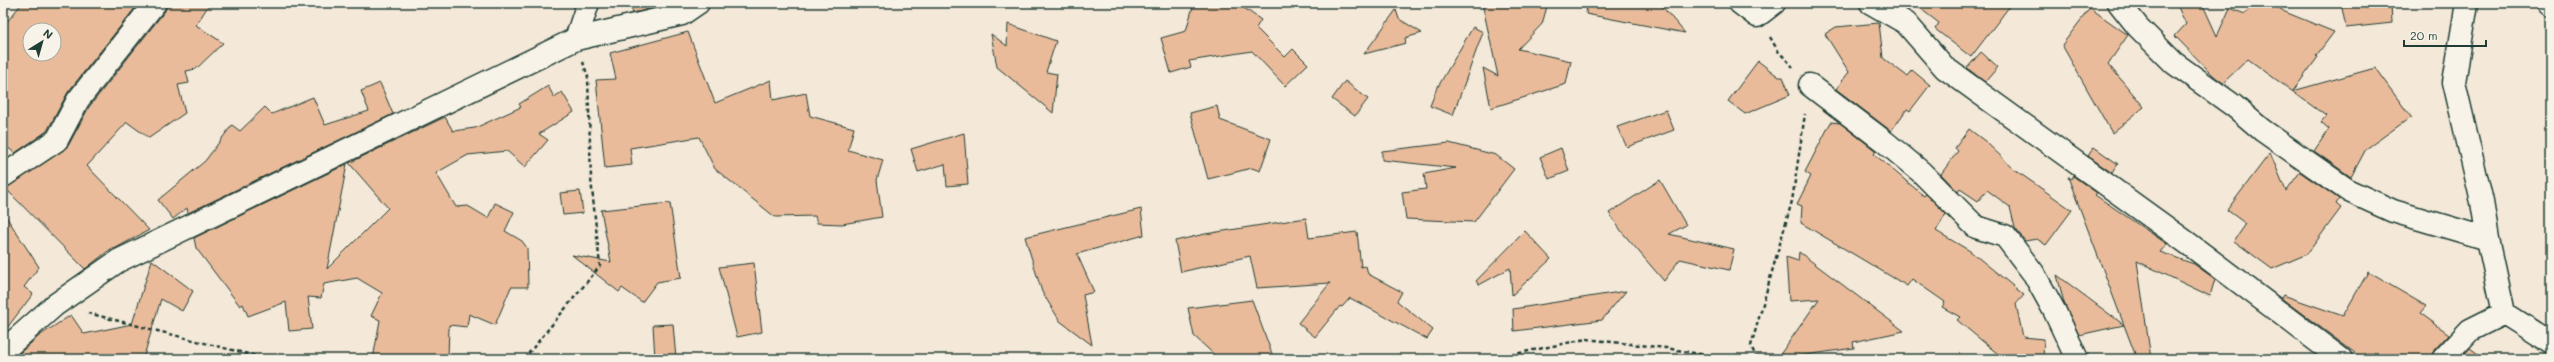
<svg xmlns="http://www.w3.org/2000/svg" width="2554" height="362" viewBox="0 0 2554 362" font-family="Mali,sans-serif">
	<rect width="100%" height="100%" fill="#f4e8d8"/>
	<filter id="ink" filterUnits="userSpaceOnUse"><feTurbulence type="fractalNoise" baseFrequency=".025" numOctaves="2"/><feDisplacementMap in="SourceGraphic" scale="8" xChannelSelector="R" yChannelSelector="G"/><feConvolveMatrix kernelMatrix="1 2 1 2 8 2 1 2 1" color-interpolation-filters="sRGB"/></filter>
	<g filter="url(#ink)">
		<!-- building -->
		<path fill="#eabb9a" stroke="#1f3d34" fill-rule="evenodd" d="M 22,3 L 139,3 L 68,92 L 47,131 L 15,153 L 3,144 L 3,27 ZM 30,30 L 54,30 L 54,54 L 30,54 Z
			M 167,3 L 210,3 L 196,25 L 223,43 L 196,69 L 186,71 L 189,83 L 178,85 L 185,113 L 149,138 L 127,122 L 87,166 L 149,230 L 114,249 L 112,248 L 85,269 L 5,188 L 68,146 L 89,107 L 165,11 Z
			M 629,3 L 674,3 L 633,13 Z
			M 1194,3 L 1237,3 L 1261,20 L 1256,28 L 1285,57 L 1293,49 L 1308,64 L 1285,86 L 1252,51 L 1189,61 L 1191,67 L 1171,73 L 1161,38 L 1186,31 Z
			M 1482,3 L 1548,3 L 1542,24 L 1518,49 L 1571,61 L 1566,84 L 1491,108 L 1483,68 L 1498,76 Z
			M 1587,3 L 1659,3 L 1685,33 L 1586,14 Z
			M 1913,3 L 2012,3 L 1971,57 L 1935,29 L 1939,23 Z
			M 2176,3 L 2202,3 L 2217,36 L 2230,8 L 2245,14 L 2253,3 L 2272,3 L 2285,12 L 2334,32 L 2316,56 L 2318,57 L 2293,91 L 2375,68 L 2411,117 L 2366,149 L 2351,177 L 2314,151 L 2329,129 L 2321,122 L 2326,116 L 2248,59 L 2223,83 L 2214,76 L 2175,36 L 2186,24 Z
			M 2341,3 L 2391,3 L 2392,23 L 2346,28 Z
			M 2090,8 L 2128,35 L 2108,64 L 2144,107 L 2112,133 L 2062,45 Z
			M 1396,10 L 1399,19 L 1422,33 L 1405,38 L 1406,43 L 1364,54 Z
			M 1879,23 L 1883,58 L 1907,76 L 1912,70 L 1930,85 L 1910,111 L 1907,109 L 1891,131 L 1836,89 L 1849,72 L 1825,34 L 1836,27 Z
			M 1008,24 L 1056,41 L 1046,72 L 1057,74 L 1053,113 L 997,67 L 991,34 L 1007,46 Z
			M 1473,27 L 1483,32 L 1453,115 L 1430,106 L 1436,90 Z
			M 688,32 L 715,103 L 771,80 L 773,100 L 806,93 L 810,116 L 854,128 L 848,150 L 883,160 L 877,180 L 882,217 L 842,224 L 817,223 L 815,216 L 775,217 L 715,169 L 699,137 L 630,148 L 632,165 L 605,168 L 596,80 L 616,79 L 610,53 Z
			M 1981,52 L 1998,67 L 1985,82 L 1967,68 Z
			M 1758,61 L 1779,77 L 1783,77 L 1790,95 L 1745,114 L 1728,101 Z
			M 1345,81 L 1368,99 L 1355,116 L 1332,99 Z
			M 380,83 L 393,114 L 188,213 L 187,208 L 173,219 L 158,200 L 205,161 L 232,125 L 240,131 L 265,107 L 272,114 L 313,97 L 325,125 L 369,111 L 361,91 Z
			M 548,86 L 554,97 L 562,92 L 574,112 L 539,134 L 548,140 L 525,167 L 507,151 L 468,155 L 436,173 L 456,207 L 468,206 L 488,218 L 495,203 L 514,212 L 505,231 L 522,241 L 527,248 L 528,287 L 511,287 L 495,325 L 469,314 L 467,327 L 449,325 L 448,359 L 373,359 L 380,320 L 371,316 L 382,293 L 357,278 L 324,284 L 321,298 L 308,297 L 312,329 L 289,331 L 286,302 L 248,316 L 243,304 L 240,306 L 196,248 L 194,238 L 347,164 L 327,269 L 388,208 L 349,163 L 445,117 L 453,131 L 475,128 L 521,107 L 519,104 Z
			M 1217,106 L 1220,120 L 1271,139 L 1260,171 L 1252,168 L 1208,179 L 1190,113 Z
			M 1666,110 L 1674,130 L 1627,147 L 1617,127 Z
			M 1831,122 L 1840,123 L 1876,151 L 1874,154 L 1924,196 L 1926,194 L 1946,214 L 1936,231 L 1970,251 L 2024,295 L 2016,304 L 2023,337 L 2044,339 L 2043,359 L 2004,359 L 1957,320 L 1960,317 L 1942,307 L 1945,302 L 1912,279 L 1907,286 L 1801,223 L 1802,206 L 1797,204 L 1811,176 L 1805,172 Z
			M 1969,129 L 1986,142 L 2015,170 L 2072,210 L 2046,245 L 2037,239 L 2025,241 L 2015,228 L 2010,207 L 1987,190 L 1978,201 L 1960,189 L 1958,192 L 1941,174 L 1958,151 L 1955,148 Z
			M 964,133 L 968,184 L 947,186 L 945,164 L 918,172 L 911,149 Z
			M 1449,143 L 1496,155 L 1514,169 L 1474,222 L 1406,219 L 1402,192 L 1426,189 L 1424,174 L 1456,168 L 1382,160 L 1382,151 Z
			M 2094,147 L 2118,164 L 2112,173 L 2088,156 Z
			M 1561,148 L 1569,171 L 1549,179 L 1540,157 Z
			M 2270,153 L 2286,191 L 2300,172 L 2339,199 L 2336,204 L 2341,208 L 2307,254 L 2272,269 L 2234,241 L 2246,224 L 2227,210 Z
			M 2073,176 L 2097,193 L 2095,195 L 2167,244 L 2160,252 L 2194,264 L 2215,279 L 2210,296 L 2137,261 L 2151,359 L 2137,359 L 2124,325 L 2079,335 L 2064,303 L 2057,275 L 2124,325 L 2068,177 L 2071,179 Z
			M 1660,180 L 1686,225 L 1669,234 L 1734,249 L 1729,270 L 1680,259 L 1664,281 L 1622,232 L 1609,213 Z
			M 580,191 L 583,213 L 563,215 L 560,193 Z
			M 670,203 L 681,278 L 657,282 L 642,302 L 622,288 L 619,292 L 572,255 L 611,262 L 601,210 Z
			M 1141,209 L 1144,235 L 1077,254 L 1094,292 L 1083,295 L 1092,345 L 1060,321 L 1042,292 L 1025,237 Z
			M 3,212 L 39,267 L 24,287 L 33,294 L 3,333 Z
			M 1306,218 L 1309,238 L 1357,232 L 1361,267 L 1366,266 L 1368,274 L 1402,292 L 1397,301 L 1433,330 L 1427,339 L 1350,298 L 1342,307 L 1340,306 L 1315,337 L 1298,323 L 1330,283 L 1257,288 L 1250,256 L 1181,272 L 1175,241 L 1205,234 Z
			M 1525,231 L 1551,259 L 1512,295 L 1510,268 L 1479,285 L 1476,281 Z
			M 1799,252 L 1876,310 L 1904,331 L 1853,342 L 1854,348 L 1777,359 L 1819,299 L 1789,301 L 1786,257 L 1798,261 Z
			M 152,260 L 193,291 L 182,311 L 161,299 L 143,359 L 13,359 L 39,336 L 71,315 L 84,334 L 132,324 Z
			M 754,263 L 762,332 L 737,337 L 719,267 Z
			M 2368,272 L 2426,306 L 2420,313 L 2449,334 L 2434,350 L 2431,359 L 2363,359 L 2281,298 L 2283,295 L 2343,316 Z
			M 1626,291 L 1602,320 L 1514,331 L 1513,309 Z
			M 1252,300 L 1274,359 L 1219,359 L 1194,336 L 1188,308 Z
			M 673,324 L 676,359 L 655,359 L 653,325 Z
			M 2470,348 L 2485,359 L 2460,359 Z"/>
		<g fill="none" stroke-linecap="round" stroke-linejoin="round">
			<!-- minor casing -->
			<g stroke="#1f3d34" stroke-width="25">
				<path id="minor" d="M 1740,3 L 1757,16 L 1774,3
					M 1871,3 L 1906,23 L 1945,68 L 2193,247 L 2341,359
					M 2119,3 L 2138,27 L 2174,63 L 2234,106 L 2262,130 L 2349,191 L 2393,211 L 2488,239 L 2482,202 L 2454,82 L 2467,3
					M 2549,3 L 2551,5
					M 576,39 L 588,3
					M 1810,85 L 1885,142 L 1921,172 L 1976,227 L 2005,236 L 2034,274 L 2055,312 L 2077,359
					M 3,176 L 57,140 L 78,100 L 155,3
					M 2504,313 L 2551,343
					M 3,351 L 55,305 L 118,261 L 576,39 L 682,14 L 698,3
					M 2443,359 L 2470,330 L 2504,313 L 2488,239"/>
			</g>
			<!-- path -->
			<path stroke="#1f3d34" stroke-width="2.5" stroke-dasharray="4 3" stroke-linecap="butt" d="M 1770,37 L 1778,51 L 1793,67
				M 88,313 L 267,359
				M 524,359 L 600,266 L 591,179 L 588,77 L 583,62
				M 1491,359 L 1586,339 L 1666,348 L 1726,359
				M 1757,359 L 1751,346 L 1792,201 L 1805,114"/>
			<!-- minor -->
			<use href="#minor" stroke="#f7f3e8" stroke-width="22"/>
		</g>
	</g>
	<!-- margin -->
	<rect width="2554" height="362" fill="none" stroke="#f7f3e8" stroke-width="16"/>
	<rect x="8" y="8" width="2538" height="346" fill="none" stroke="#1f3d34" stroke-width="1.5" filter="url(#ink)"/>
	<!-- north arrow -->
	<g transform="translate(42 42) rotate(37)"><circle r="19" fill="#f7f3e8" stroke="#a1aaa0"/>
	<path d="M0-3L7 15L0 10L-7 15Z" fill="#1f3d34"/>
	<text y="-6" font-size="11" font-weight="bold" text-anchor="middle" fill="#1f3d34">N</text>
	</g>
	<!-- scale -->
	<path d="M2404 40v6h82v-6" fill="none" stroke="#1f3d34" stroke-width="2"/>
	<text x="2410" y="40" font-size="12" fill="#1f3d34" stroke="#f7f3e8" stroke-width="3" paint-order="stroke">20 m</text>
</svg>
